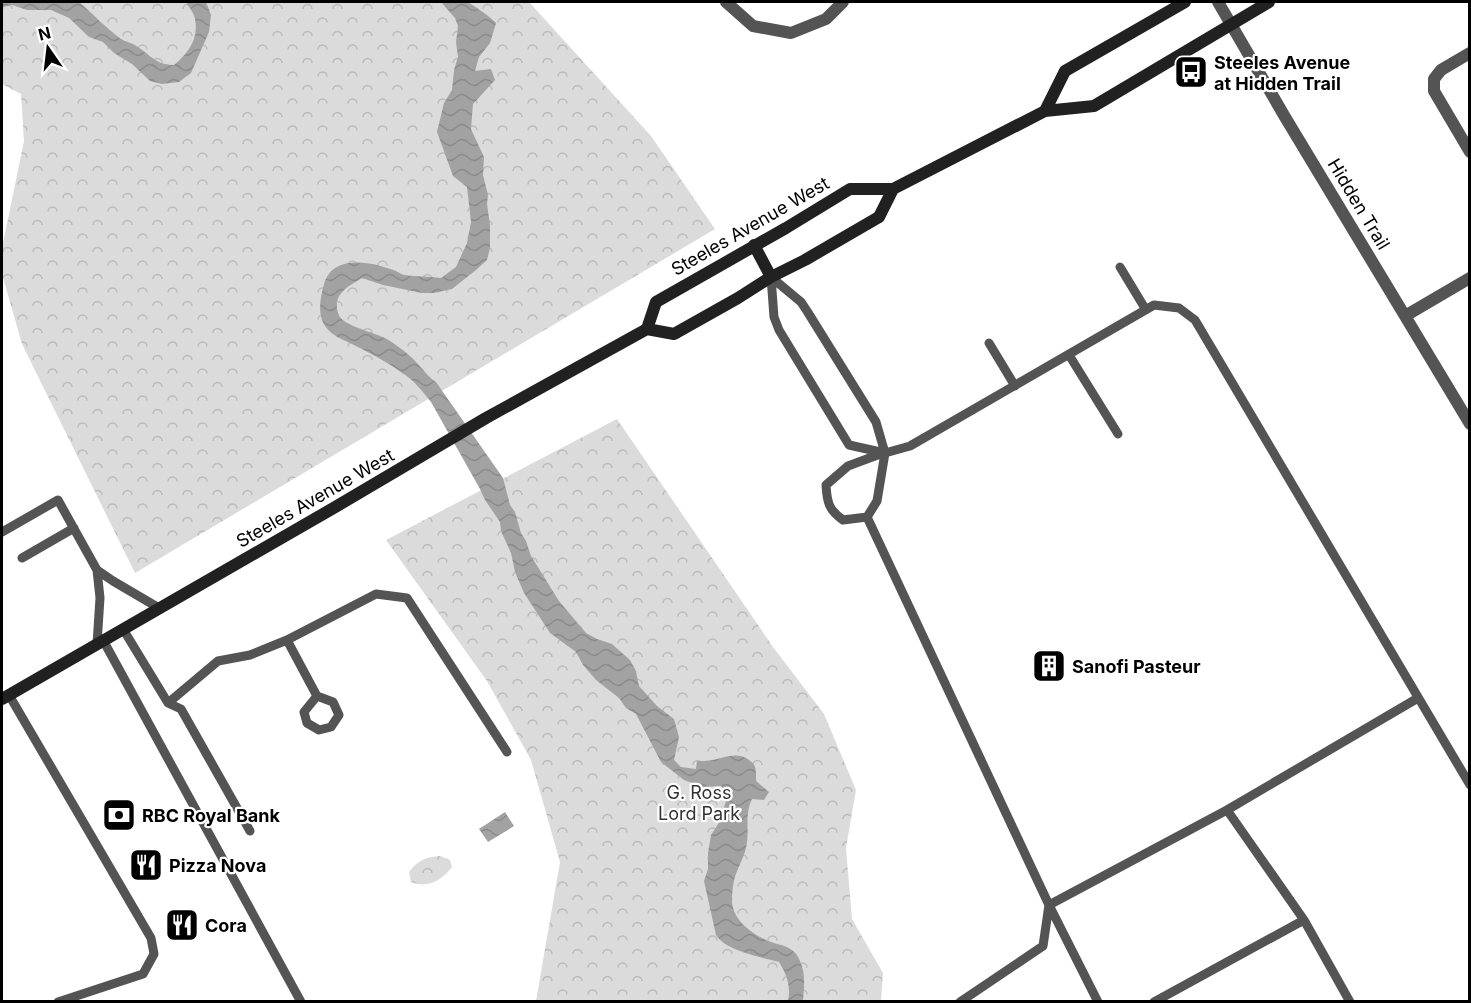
<svg xmlns="http://www.w3.org/2000/svg" width="1471" height="1003" viewBox="0 0 1471 1003" font-family="Inter,sans-serif">
	<defs>
		<pattern id="park-crowns" width="20" height="18" patternUnits="userSpaceOnUse" patternTransform="scale(1.5)"><rect width="20" height="18" fill="#dbdbdb"/><path d="M2 6a3 3 0 1 1 6 0M12 15a3 3 0 1 1 6 0" fill="none" stroke="#bababa"/></pattern>
		<pattern id="water-waves" width="16" height="10" patternUnits="userSpaceOnUse" patternTransform="scale(1.5)"><rect width="16" height="10" fill="#a2a2a2"/><path d="M0 5q4-4 8 0t8 0" fill="none" stroke="#8a8a8a"/></pattern>
	</defs>
	<rect width="100%" height="100%" fill="#fff"/>
	<!-- park -->
	<path fill="url(#park-crowns)" d="M 2,2 L 529,2 L 651,136 L 715,229 L 135,573 L 22,344 L 2,274 L 2,248 L 24,141 L 21,94 L 2,84 Z
		M 617,419 L 773,647 L 824,714 L 856,790 L 846,848 L 852,919 L 883,973 L 881,1001 L 536,1001 L 560,862 L 531,760 L 487,681 L 386,540 Z
		M 440,856 L 450,860 L 452,867 C 442,880 428,889 411,882 L 409,872 C 418,860 426,857 440,856 Z"/>
	<!-- water -->
	<path fill="url(#water-waves)" d="M 2,2 L 79,2 C 93,14 106,28 121,39 C 126,42 133,43 138,47 C 151,56 157,65 174,65 C 188,53 199,39 195,19 C 194,13 189,7 186,2 L 206,2 L 211,15 L 209,32 L 191,73 L 179,82 L 162,84 L 150,81 L 132,64 L 114,53 L 103,42 L 89,37 L 69,18 L 51,10 L 27,10 L 12,5 L 2,7 Z
		M 441,2 C 448,2 460,0 467,2 C 471,3 493,19 496,23 L 490,43 L 479,57 L 475,71 L 491,69 L 495,80 L 473,104 L 471,129 L 484,157 L 483,175 L 488,195 L 487,204 L 490,225 L 490,248 L 487,260 L 476,270 L 452,289 L 434,293 L 422,293 L 383,285 L 362,278 C 351,285 335,292 337,308 C 337,310 339,316 340,317 C 346,327 379,333 390,341 C 399,347 409,354 416,362 C 423,369 428,377 436,382 L 503,478 L 510,505 L 515,512 L 521,533 L 526,541 L 531,556 L 559,601 L 586,633 L 597,639 L 612,644 L 630,660 L 636,671 L 639,686 L 657,706 L 674,719 L 679,737 L 674,760 L 681,767 L 696,769 L 697,761 C 702,761 707,761 712,760 C 725,758 737,751 749,760 C 757,765 756,771 756,781 L 769,792 L 764,800 L 752,799 C 744,815 750,831 746,848 C 744,857 739,865 736,874 C 733,881 732,893 732,901 C 732,920 754,936 771,942 C 783,946 795,947 800,961 C 806,974 804,988 803,1001 L 788,1001 C 791,986 787,975 779,962 C 761,957 726,951 716,935 L 704,881 L 708,869 L 708,853 L 711,835 L 720,821 L 728,794 L 721,786 L 703,787 L 684,780 L 661,762 L 636,714 L 626,708 L 619,698 L 596,680 L 583,665 L 576,652 L 550,633 L 524,593 L 515,572 L 511,553 L 501,531 L 500,522 L 485,500 L 480,489 L 431,402 C 423,392 414,380 402,373 C 389,363 373,355 358,347 C 345,340 328,336 322,320 C 318,308 321,296 324,284 C 333,253 373,262 396,271 C 396,271 403,275 404,275 C 415,277 429,276 441,278 L 456,267 L 467,243 L 471,222 L 467,187 L 453,176 L 437,132 L 444,103 L 452,90 L 454,70 L 458,57 L 456,42 L 458,26 L 455,18 Z
		M 505,812 L 514,826 L 488,842 L 479,829 Z"/>
	<g fill="none" stroke-linecap="round" stroke-linejoin="round">
		<!-- lane -->
		<path stroke="#545454" stroke-width="9" d="M 1120,267 L 1146,310
			M 771,277 L 774,317 L 779,330 L 849,445 L 885,453
			M 771,277 L 801,302 L 807,311 L 876,422 L 885,453
			M 989,343 L 1015,386
			M 1069,355 L 1118,434
			M 867,517 L 843,520 C 829,510 827,503 826,485 L 848,466 L 883,453
			M 2,532 L 58,500 L 97,570 L 100,598 L 97,644
			M 22,558 L 74,528
			M 97,570 L 113,581 L 159,608
			M 123,629 L 168,703 L 218,661 L 250,655 L 287,640 L 376,594 L 407,598 L 507,752
			M 103,640 L 301,1002
			M 287,640 L 317,696 L 333,702 L 339,715 L 331,727 L 319,730 L 307,723 L 304,712 L 317,696
			M 9,695 L 151,938 L 154,954 L 143,974 L 58,1002
			M 168,703 L 181,709 L 250,831
			M 1227,810 L 1304,920 L 1350,1002
			M 1049,905 L 1227,810 L 1418,698
			M 960,1002 L 1043,946 L 1049,905
			M 1098,1002 L 1049,905 L 867,517 L 877,501 L 885,453 L 910,446 L 1154,305 L 1179,308 L 1195,320 L 1470,785
			M 1154,1002 L 1304,920"/>
		<!-- street -->
		<path stroke="#545454" stroke-width="12" d="M 726,2 L 753,26 L 791,33 L 826,19 L 843,2
			M 1218,2 L 1285,117 L 1405,316 L 1470,424
			M 1470,53 L 1441,70 L 1434,79 L 1434,91 L 1470,152
			M 1405,316 L 1470,278"/>
		<!-- secondary -->
		<path stroke="#212121" stroke-width="12" d="M 1045,111 L 1065,71 L 1185,2
			M 754,245 L 771,277
			M 647,329 L 656,302 L 786,228 L 850,189 L 893,189 L 1045,111 L 1094,106 L 1269,2
			M 2,699 L 337,506 L 486,418 L 647,329 L 674,334 L 738,298 L 771,277 L 805,260 L 879,217 L 893,189"/>
	</g>
	<!-- icons -->
	<defs>
		<g id="bus-square" transform="scale(1.725)"><rect x="-9" y="-9" width="18" height="18" rx="4" fill="#000" stroke="#fff"/><path d="M-5-6H5V4H4V6H2V4H-2V6H-4V4H-5ZM-3.5-4V0h7V-4ZM-3.5 1.2v1.5H-2V1.2ZM2 1.2v1.5H3.5V1.2Z" fill="#fff"/></g>
		<g id="building-square" transform="scale(1.725)"><rect x="-9" y="-9" width="18" height="18" rx="4" fill="#000" stroke="#fff"/><path d="M-4-6H4V6H1V3H-1V6H-4ZM-2.5-4.3h1.7v1.8h-1.7ZM.8-4.3h1.7v1.8H.8ZM-2.5-1h1.7V.8h-1.7ZM.8-1h1.7V.8H.8Z" fill="#fff"/></g>
		<g id="bank-square" transform="scale(1.725)"><rect x="-9" y="-9" width="18" height="18" rx="4" fill="#000" stroke="#fff"/><path d="M-6-4H6V4H-6ZM0-2.3a2.3 2.3 0 1 0 0 4.6a2.3 2.3 0 1 0 0-4.6Z" fill="#fff"/></g>
		<g id="restaurant-square" transform="scale(1.725)"><rect x="-9" y="-9" width="18" height="18" rx="4" fill="#000" stroke="#fff"/><path d="M-5-6h1v4h1v-4h1v4h1v-4h1v5L-1.5 .5V6h-2V.5L-5-1ZM5-6V6H3V1.5H1.5Q1.5-4 5-6Z" fill="#fff"/></g>
	</defs>
	<g fill-rule="evenodd">
		<use href="#bus-square" x="1191" y="72"/>
		<use href="#building-square" x="1049" y="666"/>
		<use href="#bank-square" x="119" y="815"/>
		<use href="#restaurant-square" x="146" y="865"/>
		<use href="#restaurant-square" x="182" y="925"/>
	</g>
	<g text-anchor="middle" dominant-baseline="central" stroke-width="4.5" stroke-linejoin="round" paint-order="stroke">
		<!-- poi labels -->
		<g font-size="18" font-weight="bold" fill="#000" stroke="#fff" text-anchor="start">
			<text x="1214" y="62">Steeles Avenue<tspan x="1214" dy="21">at Hidden Trail</tspan></text>
			<text x="1072" y="666">Sanofi Pasteur</text>
			<text x="142" y="815">RBC Royal Bank</text>
			<text x="169" y="865">Pizza Nova</text>
			<text x="205" y="925">Cora</text>
		</g>
		<!-- street labels -->
		<g font-size="18" fill="#000" stroke="#fff">
			<text transform="translate(1359 204) rotate(59)">Hidden Trail</text>
			<text transform="translate(750 226) rotate(-30)">Steeles Avenue West</text>
			<text transform="translate(315 498) rotate(-30)">Steeles Avenue West</text>
		</g>
		<!-- park labels -->
		<g font-size="18" fill="#323232" stroke="#fff">
			<text x="699" y="792">G. Ross<tspan x="699" dy="21">Lord Park</tspan></text>
		</g>
	</g>
	<!-- border -->
	<rect width="1471" height="1003" fill="none" stroke="#000000" stroke-width="6"/>
	<!-- north arrow -->
	<g transform="translate(48 48) rotate(346)" stroke="#ffffff" stroke-width="4.5" paint-order="stroke">
	<path d="M0-4.5L10 22L0 15L-10 22Z" fill="#000000"/>
	<text y="-9" font-size="16" font-weight="bold" text-anchor="middle" fill="#000000">N</text>
	</g>
</svg>
